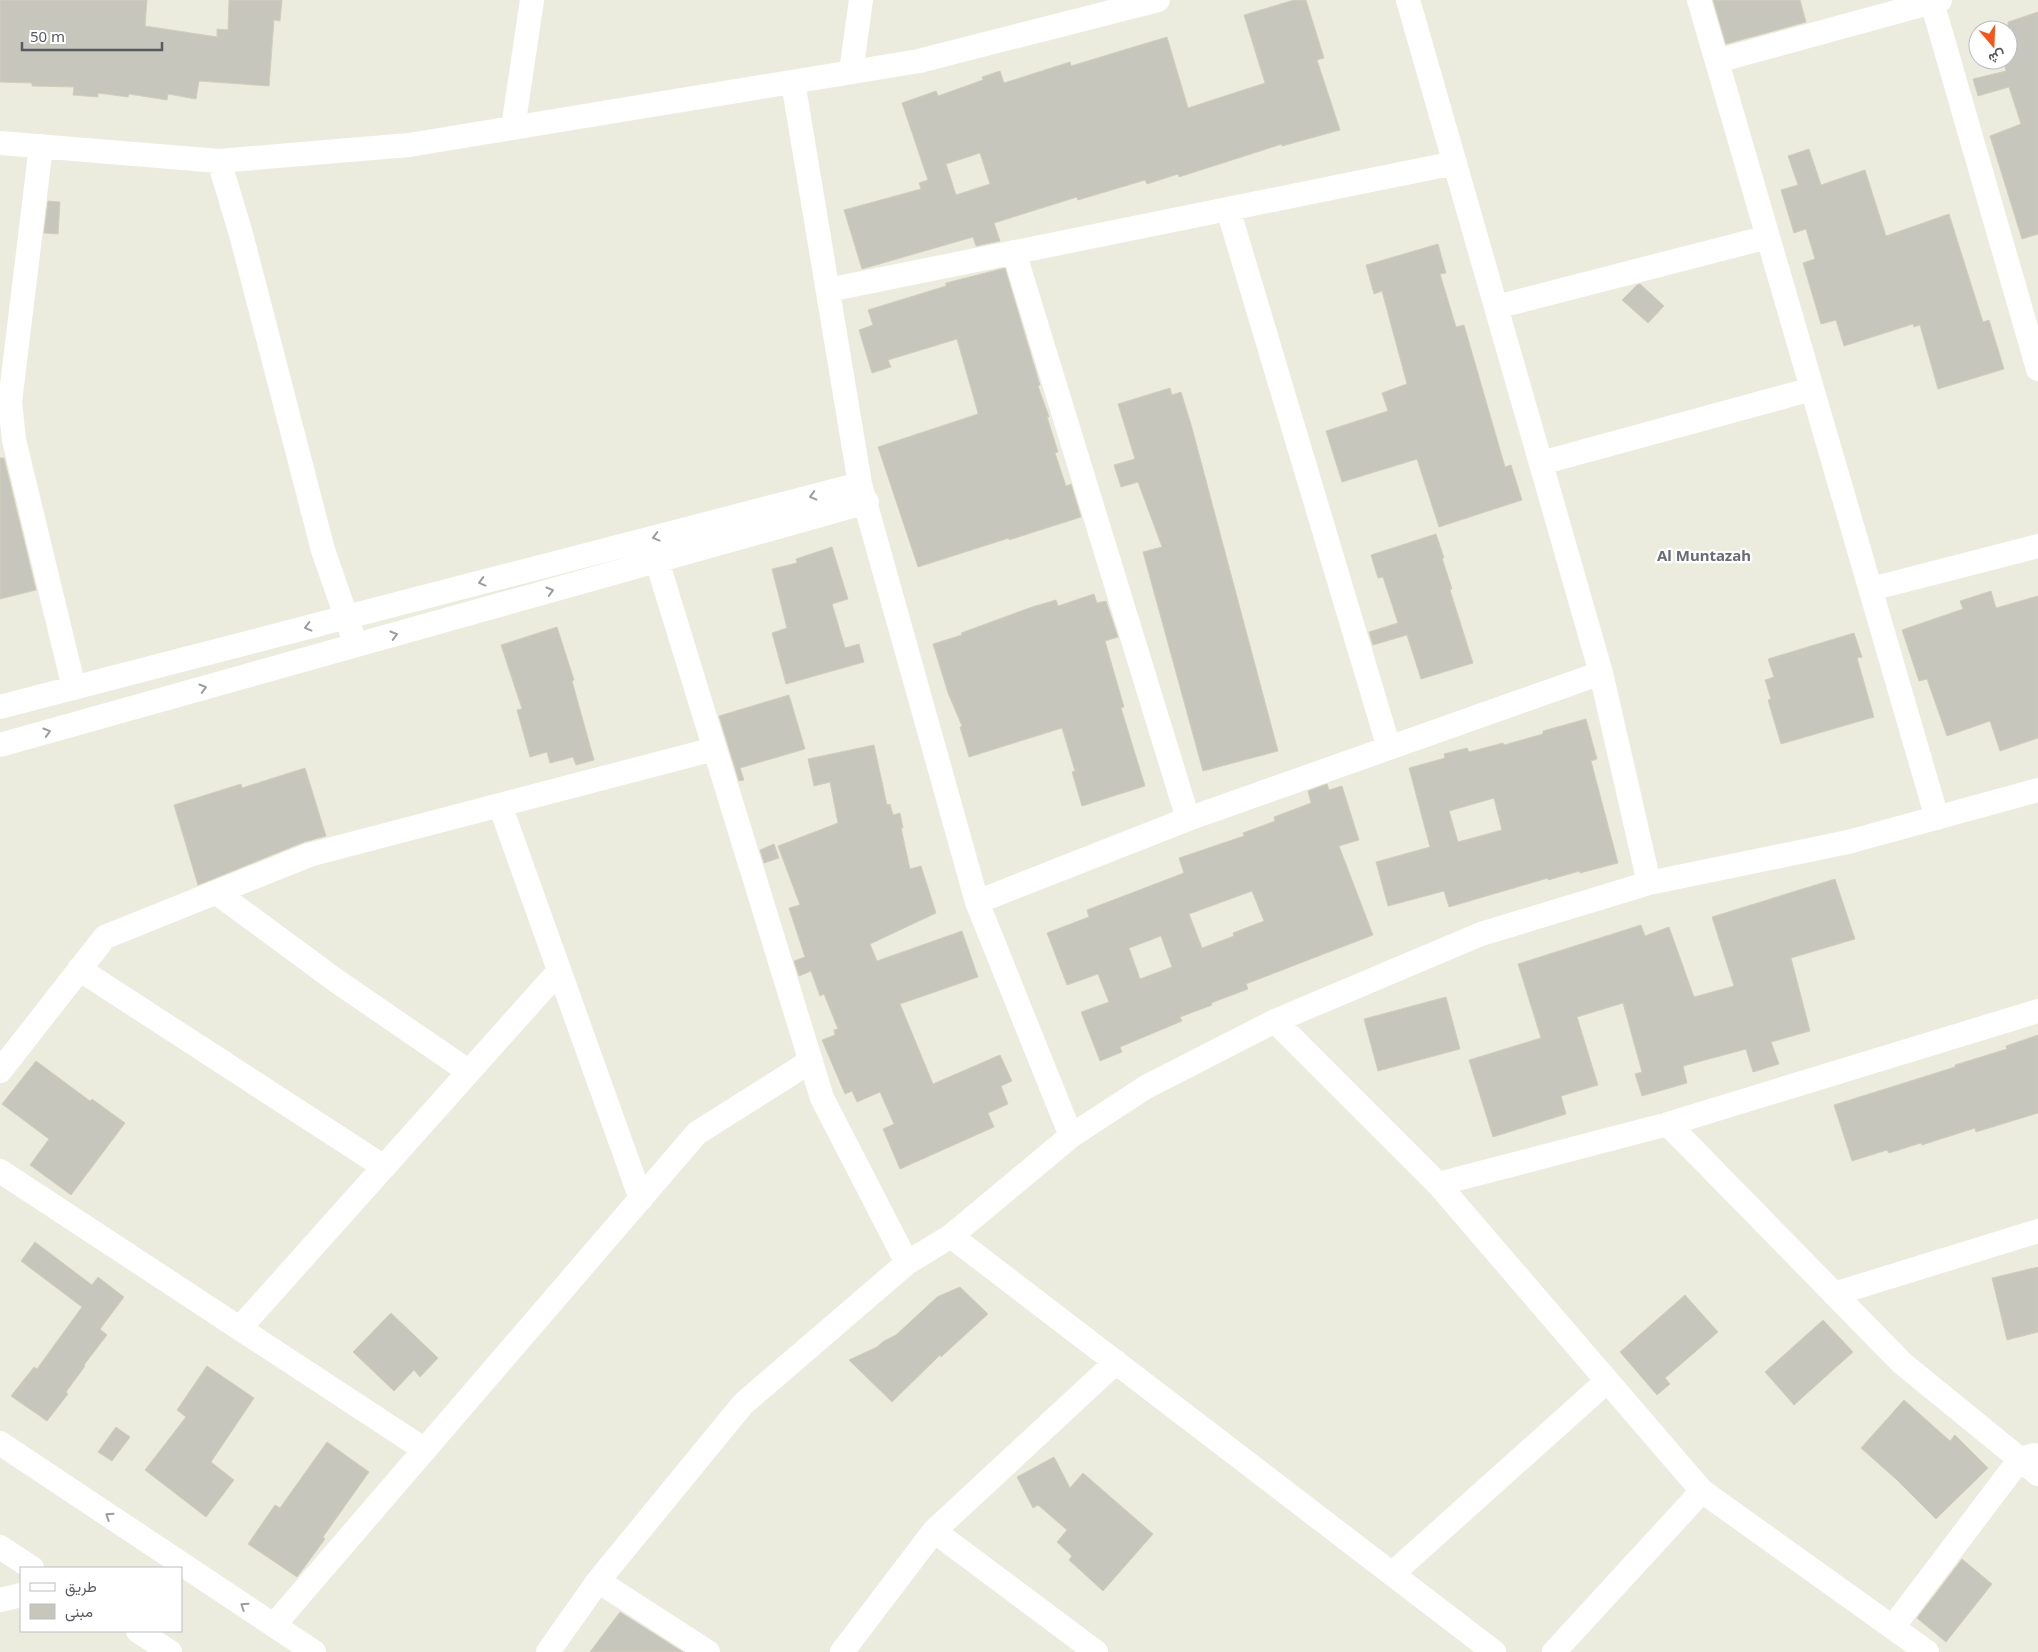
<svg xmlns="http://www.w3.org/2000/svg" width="2038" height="1652" viewBox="0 0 2038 1652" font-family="'Noto Sans',Vazirmatn,sans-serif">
	<rect width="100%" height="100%" fill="#ececde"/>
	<!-- building -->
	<path fill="#c7c6bc" stroke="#d1cebd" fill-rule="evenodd" d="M 0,0 L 147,0 L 145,26 L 217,37 L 217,29 L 228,30 L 229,0 L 282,0 L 280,21 L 274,20 L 269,86 L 199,81 L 196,99 L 168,94 L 167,100 L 129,94 L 128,97 L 98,93 L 98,97 L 73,95 L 74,87 L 32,86 L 32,83 L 0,82 Z
		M 1294,0 L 1306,0 L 1324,58 L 1317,60 L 1340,130 L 1282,146 L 1282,144 L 1179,177 L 1178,174 L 1147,184 L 1145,180 L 1078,200 L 1077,197 L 994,223 L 1000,241 L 976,246 L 973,237 L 862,269 L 844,210 L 921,189 L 919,183 L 928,180 L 902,103 L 936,91 L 938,96 L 983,80 L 982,77 L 1000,71 L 1004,83 L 1070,62 L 1071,66 L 1167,37 L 1188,108 L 1265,83 L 1244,15 ZM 980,153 L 990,184 L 956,195 L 946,164 Z
		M 1713,0 L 1800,0 L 1806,22 L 1726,44 Z
		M 2038,12 L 2038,234 L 2022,239 L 1990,136 L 2021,124 L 2009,87 L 1978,96 L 1973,79 L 2006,71 L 2003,60 L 2008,60 L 2008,22 Z
		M 1809,149 L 1821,185 L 1865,170 L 1886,236 L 1949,214 L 1983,322 L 1989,320 L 2004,369 L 1938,389 L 1920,325 L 1914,327 L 1913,324 L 1844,346 L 1836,320 L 1821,324 L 1803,263 L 1815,259 L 1806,229 L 1794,233 L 1781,190 L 1798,185 L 1788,156 Z
		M 48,201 L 60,202 L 58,234 L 44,233 Z
		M 1438,244 L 1446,273 L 1440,274 L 1456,327 L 1464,325 L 1505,467 L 1511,465 L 1522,500 L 1439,527 L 1417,459 L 1342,482 L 1326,431 L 1388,411 L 1382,393 L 1407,384 L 1382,291 L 1374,294 L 1366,265 Z
		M 1005,268 L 1040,385 L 1038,386 L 1049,417 L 1047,417 L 1058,452 L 1055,453 L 1066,486 L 1071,484 L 1081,517 L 1009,540 L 1009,538 L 918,567 L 878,447 L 978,414 L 978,413 L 957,339 L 888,360 L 891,367 L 872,373 L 859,330 L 873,325 L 868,310 L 946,286 L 946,283 Z
		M 1640,284 L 1664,306 L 1648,323 L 1622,300 L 1637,285 Z
		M 1170,388 L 1172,395 L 1181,392 L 1192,428 L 1278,751 L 1203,771 L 1143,552 L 1162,547 L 1138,482 L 1121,487 L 1114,465 L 1135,459 L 1118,404 Z
		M 0,458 L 4,458 L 36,590 L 0,599 Z
		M 1436,534 L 1444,558 L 1442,558 L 1452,589 L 1450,590 L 1473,663 L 1421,679 L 1407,635 L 1373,645 L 1369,632 L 1398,623 L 1383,577 L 1378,578 L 1371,555 Z
		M 832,547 L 848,599 L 832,604 L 845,648 L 859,644 L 864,662 L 786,684 L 772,633 L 787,628 L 772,569 L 797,563 L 796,559 Z
		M 1991,591 L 1996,608 L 2038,596 L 2038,738 L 2000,751 L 1990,721 L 1947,736 L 1927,679 L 1919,681 L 1902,630 L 1963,609 L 1960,601 Z
		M 1094,594 L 1097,603 L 1106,601 L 1118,637 L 1105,641 L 1124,707 L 1121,708 L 1145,786 L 1082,806 L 1072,772 L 1075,771 L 1062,728 L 969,757 L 960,727 L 962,726 L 948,693 L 933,644 L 962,635 L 961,633 L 1032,607 L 1056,600 L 1058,606 Z
		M 557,627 L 574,680 L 572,681 L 594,760 L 576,765 L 573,757 L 550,763 L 547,752 L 530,757 L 517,710 L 522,709 L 501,645 Z
		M 1854,633 L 1862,657 L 1857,658 L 1874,717 L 1781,744 L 1768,700 L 1771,699 L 1765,680 L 1774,677 L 1768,659 Z
		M 789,695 L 805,749 L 740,768 L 744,780 L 739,781 L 719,716 Z
		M 1586,719 L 1597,759 L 1591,761 L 1618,863 L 1580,873 L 1580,871 L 1548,880 L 1548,878 L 1449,907 L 1444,891 L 1388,906 L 1376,862 L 1430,847 L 1409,768 L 1445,758 L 1444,754 L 1467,748 L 1469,752 L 1503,743 L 1504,745 L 1543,734 L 1543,731 ZM 1494,798 L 1502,830 L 1458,842 L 1449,811 Z
		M 874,745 L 887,805 L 890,804 L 893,815 L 900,813 L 903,828 L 901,828 L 910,869 L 921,866 L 936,913 L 870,944 L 877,961 L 962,931 L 978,977 L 900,1004 L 933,1084 L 1000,1055 L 1012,1081 L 1001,1086 L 1008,1104 L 988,1113 L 994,1127 L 900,1169 L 883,1129 L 894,1124 L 880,1092 L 857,1102 L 852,1091 L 845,1094 L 822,1040 L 835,1035 L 834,1030 L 838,1029 L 824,994 L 820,996 L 811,971 L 799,976 L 794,961 L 805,957 L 789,908 L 800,905 L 778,846 L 838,823 L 830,782 L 814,786 L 808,759 Z
		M 305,768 L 326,836 L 304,842 L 198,885 L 174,805 L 241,784 L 242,788 Z
		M 1327,784 L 1329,790 L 1342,786 L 1359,840 L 1339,846 L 1373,935 L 1246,984 L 1248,989 L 1211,1003 L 1212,1005 L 1180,1017 L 1182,1021 L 1120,1047 L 1122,1052 L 1100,1061 L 1081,1012 L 1109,1002 L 1098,974 L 1067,985 L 1047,933 L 1089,917 L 1087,910 L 1184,873 L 1179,858 L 1244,836 L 1243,833 L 1275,821 L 1274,817 L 1311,803 L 1308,791 ZM 1252,891 L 1264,921 L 1233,933 L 1234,936 L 1202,948 L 1189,914 ZM 1161,936 L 1172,967 L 1140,979 L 1129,948 Z
		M 774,844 L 779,858 L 764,863 L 760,850 Z
		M 1835,879 L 1855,939 L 1791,958 L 1810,1031 L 1771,1042 L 1779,1064 L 1753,1072 L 1746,1049 L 1683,1066 L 1687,1083 L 1642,1096 L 1635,1074 L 1642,1072 L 1623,1003 L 1577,1017 L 1598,1085 L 1561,1096 L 1566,1114 L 1493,1137 L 1469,1060 L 1541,1038 L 1518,964 L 1641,925 L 1645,936 L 1669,927 L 1694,997 L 1734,986 L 1712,917 Z
		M 1446,997 L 1460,1049 L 1378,1071 L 1364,1019 Z
		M 2038,1035 L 2038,1113 L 1976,1132 L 1975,1128 L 1922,1145 L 1921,1143 L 1889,1153 L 1887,1150 L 1852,1161 L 1834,1105 L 1955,1067 L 1955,1065 L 2007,1049 L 2006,1046 Z
		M 36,1061 L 90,1101 L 92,1099 L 125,1123 L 71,1195 L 30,1165 L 49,1139 L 2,1104 Z
		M 35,1242 L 92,1285 L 98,1277 L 124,1297 L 100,1329 L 107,1335 L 84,1365 L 85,1366 L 66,1392 L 68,1394 L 47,1421 L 11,1396 L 34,1367 L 37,1369 L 82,1307 L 21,1261 Z
		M 2038,1267 L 2038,1332 L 2007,1340 L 1992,1278 Z
		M 960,1287 L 988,1314 L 941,1357 L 940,1355 L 892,1402 L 849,1360 L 877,1347 L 884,1341 L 896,1335 L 937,1297 Z
		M 1685,1295 L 1718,1332 L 1665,1378 L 1670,1384 L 1657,1395 L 1620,1352 Z
		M 391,1313 L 438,1358 L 420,1377 L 414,1370 L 394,1391 L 353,1352 Z
		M 1823,1320 L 1853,1352 L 1794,1405 L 1765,1372 Z
		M 207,1366 L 254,1398 L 211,1462 L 234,1480 L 206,1517 L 145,1470 L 186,1417 L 177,1410 Z
		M 1904,1400 L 1950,1441 L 1955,1435 L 1988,1468 L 1936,1519 L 1897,1480 L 1861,1448 Z
		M 116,1427 L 130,1437 L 112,1461 L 98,1452 Z
		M 327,1442 L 369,1472 L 323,1537 L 325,1539 L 297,1577 L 248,1544 L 275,1505 L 280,1508 Z
		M 1054,1457 L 1070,1488 L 1083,1473 L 1153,1534 L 1103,1591 L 1069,1560 L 1072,1556 L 1057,1542 L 1067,1530 L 1038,1505 L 1033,1508 L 1017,1477 Z
		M 1962,1559 L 1992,1584 L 1946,1642 L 1917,1618 Z
		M 620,1612 L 683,1652 L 590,1652 Z"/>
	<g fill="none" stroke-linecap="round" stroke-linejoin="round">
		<!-- minor -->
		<path stroke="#fff" stroke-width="24" d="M 1408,0 L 1601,673 L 1649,883
			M 1699,0 L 1937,818
			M 1932,2 L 2038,369
			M 1717,61 L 1940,0
			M 851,72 L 861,0
			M 793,82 L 860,484 L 977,902 L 1071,1136
			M 513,128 L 532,0
			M 0,143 L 219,161 L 409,145 L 919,61 L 1158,0
			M 41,146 L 10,402 L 14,440 L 74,688
			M 219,161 L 241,234 L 323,550 L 351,631
			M 1228,209 L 1389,748
			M 1014,252 L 1188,819
			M 828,290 L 1455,163
			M 1496,307 L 1768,237
			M 1541,463 L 1812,389
			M 657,561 L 822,1098 L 907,1263
			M 1871,589 L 2038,546
			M 0,707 L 860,484
			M 0,745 L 867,502
			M 500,805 L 641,1199
			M 217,893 L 338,982 L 468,1071
			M 977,902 L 1188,819 L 1601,673
			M 79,969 L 384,1167
			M 1275,1021 L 1438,1184 L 1702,1491 L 1927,1652
			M 0,1071 L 105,937 L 309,855 L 714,749
			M 1668,1124 L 1902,1363 L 2038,1474
			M 0,1171 L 425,1450
			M 1438,1184 L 1668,1124 L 2038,1011
			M 951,1236 L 1494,1652
			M 1834,1294 L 2038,1231
			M 240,1328 L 559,971
			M 0,1443 L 314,1652
			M 934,1531 L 1096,1652
			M 0,1547 L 32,1568
			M 1392,1574 L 1607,1381
			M 598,1581 L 708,1652
			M 0,1600 L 21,1595
			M 274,1625 L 697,1133 L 811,1061
			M 1893,1627 L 2020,1459 L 2034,1455
			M 138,1631 L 170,1652
			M 548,1652 L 598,1581 L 743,1404 L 907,1263 L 951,1236 L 1071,1136 L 1146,1087 L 1275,1021 L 1481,934 L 1649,883 L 1848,842 L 2038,790
			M 842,1652 L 934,1531 L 1116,1362
			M 1554,1652 L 1702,1491"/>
	</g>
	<!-- one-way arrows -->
	<defs><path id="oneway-chevron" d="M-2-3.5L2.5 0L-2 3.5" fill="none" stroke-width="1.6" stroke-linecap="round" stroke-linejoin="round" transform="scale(1.25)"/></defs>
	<g stroke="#9b9ca0">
		<use href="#oneway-chevron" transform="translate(813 496) rotate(165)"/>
		<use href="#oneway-chevron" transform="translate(656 537) rotate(165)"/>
		<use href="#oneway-chevron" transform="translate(482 582) rotate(165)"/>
		<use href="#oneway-chevron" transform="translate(550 591) rotate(-16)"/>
		<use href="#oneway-chevron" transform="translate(308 627) rotate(165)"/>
		<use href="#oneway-chevron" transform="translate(394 635) rotate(-16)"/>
		<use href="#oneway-chevron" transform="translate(203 688) rotate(-16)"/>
		<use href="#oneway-chevron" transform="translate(47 732) rotate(-16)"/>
		<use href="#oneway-chevron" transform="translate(109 1516) rotate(-146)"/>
		<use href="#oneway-chevron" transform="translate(244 1606) rotate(-146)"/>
	</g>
	<g text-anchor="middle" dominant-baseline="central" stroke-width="4.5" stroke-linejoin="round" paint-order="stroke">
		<!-- neighbourhood labels -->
		<g font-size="15" font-weight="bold" fill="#696c73" stroke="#fff">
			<text x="1704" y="555">Al Muntazah</text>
		</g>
	</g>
	<!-- legend -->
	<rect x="20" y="1567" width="162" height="65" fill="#ffffff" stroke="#bcbdc0"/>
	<rect x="30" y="1583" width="25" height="8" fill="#ffffff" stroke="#bcbdc0"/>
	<text x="65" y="1592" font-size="15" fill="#585a61">طريق</text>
	<rect x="30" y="1604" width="25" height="15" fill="#c7c6bc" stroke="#bcbdc0"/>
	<text x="65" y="1617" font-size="15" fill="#585a61">مبنى</text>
	<!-- north arrow -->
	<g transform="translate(1993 45) rotate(161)"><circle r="24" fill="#ffffff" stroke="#bcbdc0"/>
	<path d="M0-4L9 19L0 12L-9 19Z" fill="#f3571d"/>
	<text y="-8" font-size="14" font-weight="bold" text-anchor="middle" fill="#585a61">ش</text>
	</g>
	<!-- scale -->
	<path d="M22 42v8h140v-8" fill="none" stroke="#585a61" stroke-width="2.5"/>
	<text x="30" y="42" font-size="15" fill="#585a61" stroke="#ffffff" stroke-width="4" paint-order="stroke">50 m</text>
</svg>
